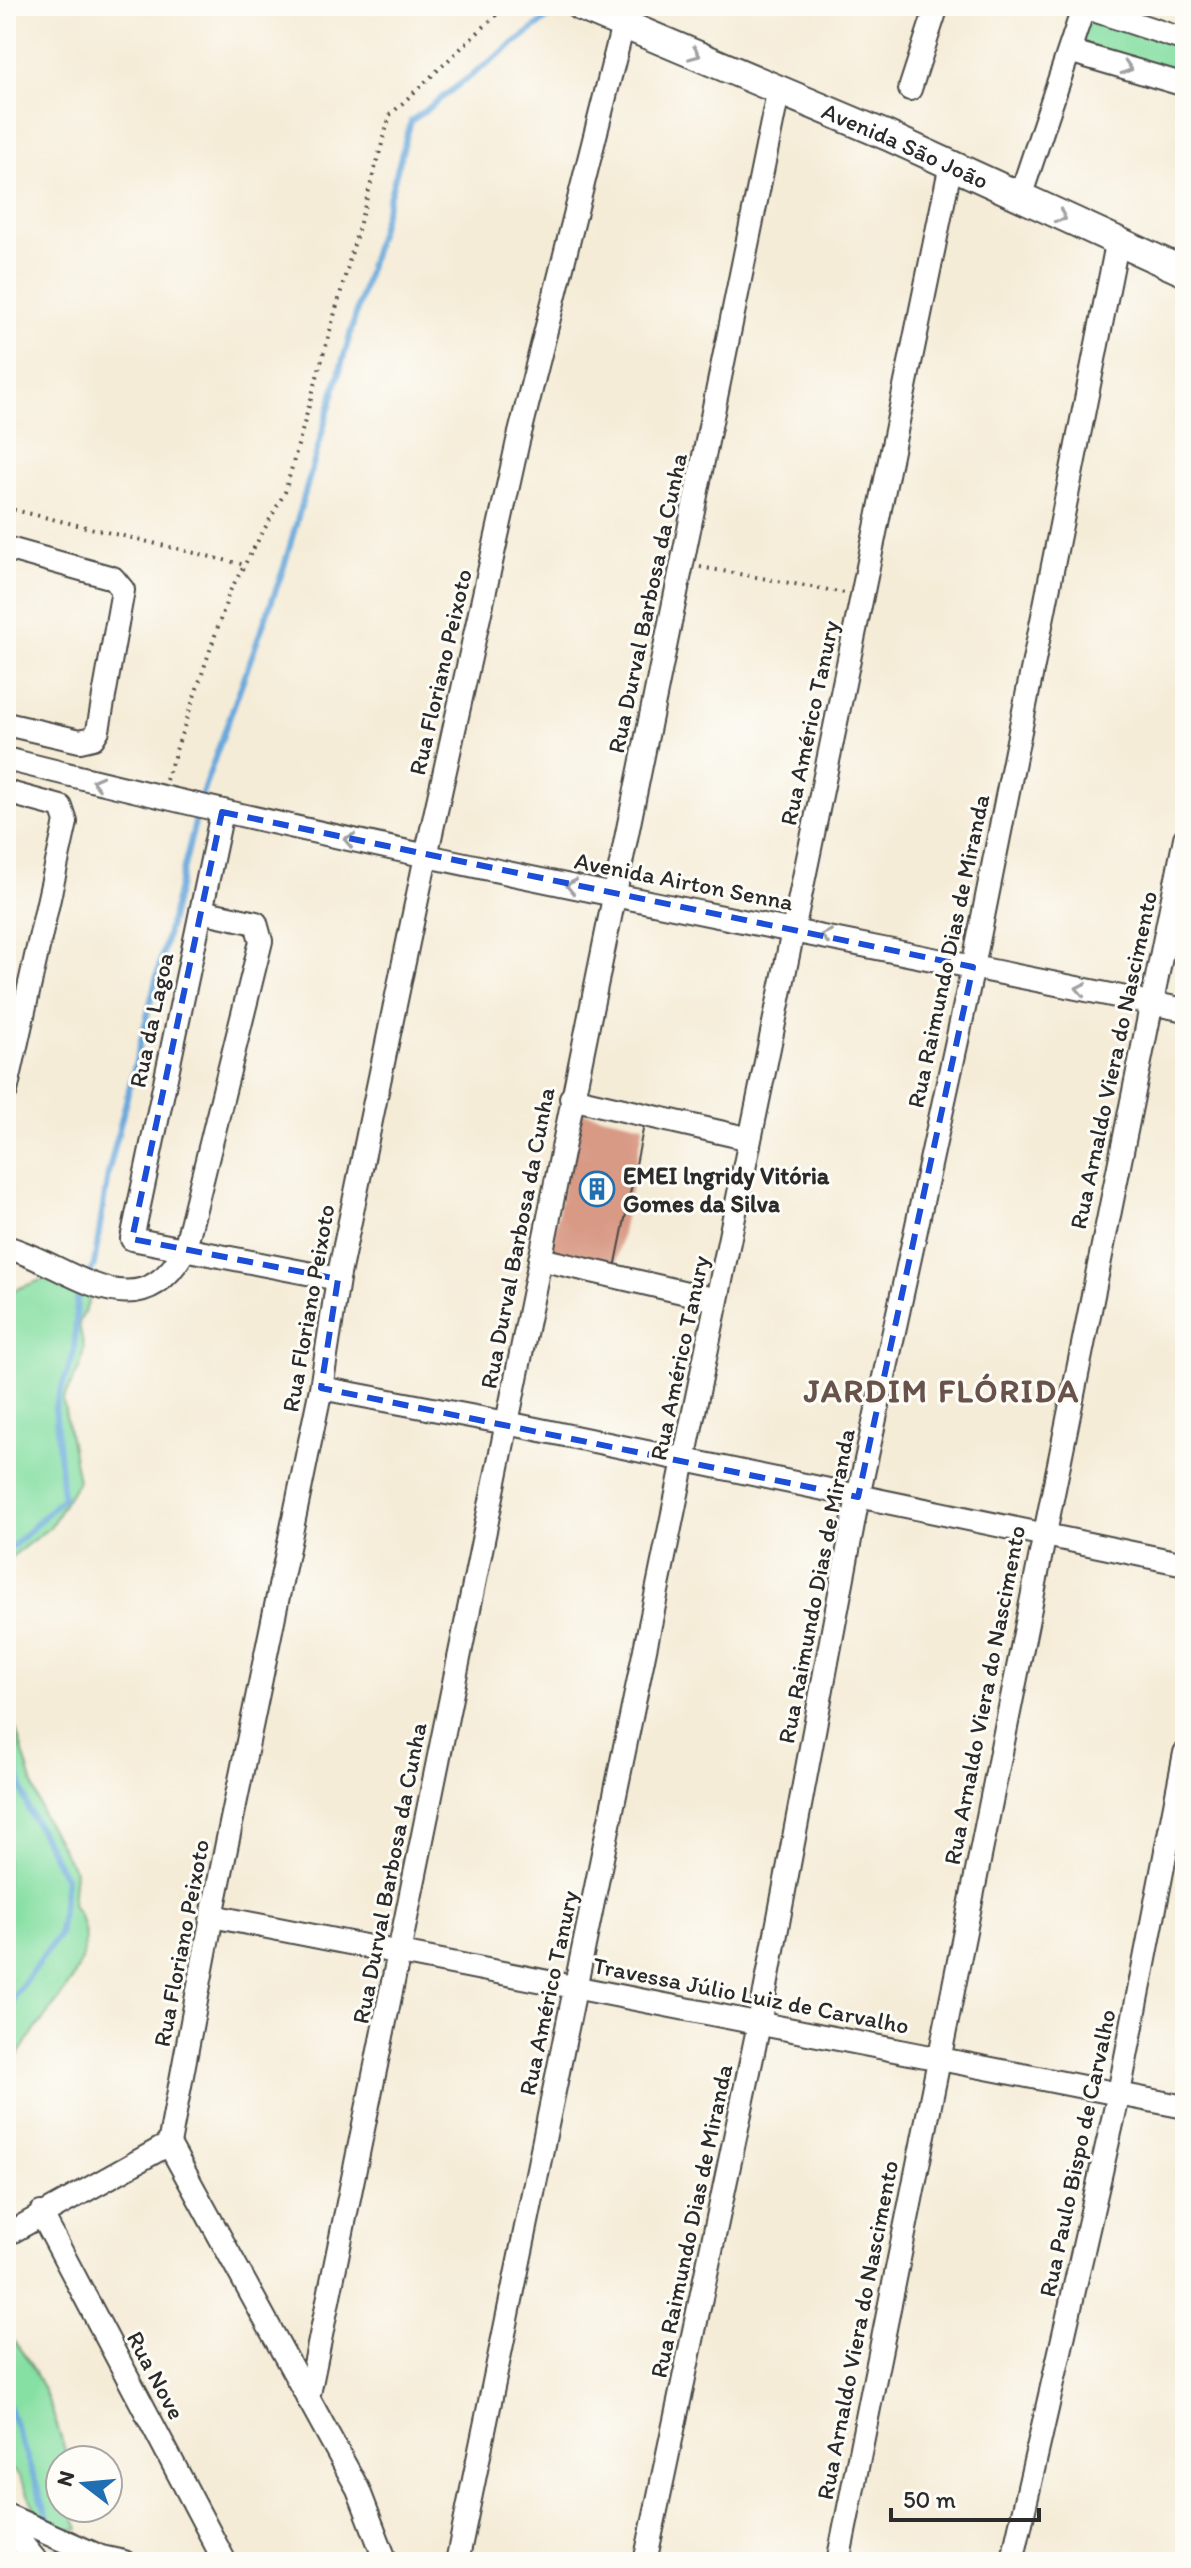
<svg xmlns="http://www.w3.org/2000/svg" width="1191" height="2568" viewBox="0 0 1191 2568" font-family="Itim,sans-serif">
	<rect width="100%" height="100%" fill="#fdfcf7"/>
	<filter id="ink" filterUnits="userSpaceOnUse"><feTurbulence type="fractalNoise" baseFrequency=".0125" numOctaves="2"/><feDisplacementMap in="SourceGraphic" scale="16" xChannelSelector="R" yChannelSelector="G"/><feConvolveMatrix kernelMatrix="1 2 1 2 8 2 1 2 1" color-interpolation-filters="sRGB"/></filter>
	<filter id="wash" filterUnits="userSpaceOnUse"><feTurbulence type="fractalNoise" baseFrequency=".006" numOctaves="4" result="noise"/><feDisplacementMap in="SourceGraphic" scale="32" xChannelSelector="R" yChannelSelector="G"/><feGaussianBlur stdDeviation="1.8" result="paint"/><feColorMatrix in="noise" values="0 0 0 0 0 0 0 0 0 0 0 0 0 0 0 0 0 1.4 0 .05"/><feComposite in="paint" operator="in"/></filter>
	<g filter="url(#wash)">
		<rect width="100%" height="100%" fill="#f5ecd7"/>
		<!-- green -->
		<path fill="#86dfa3" stroke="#588567" stroke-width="2" d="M 1087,18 L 1185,46 L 1185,77 L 1084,44 L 1080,37 Z
			M 71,1269 L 95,1288 L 79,1323 L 84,1349 L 80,1367 L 63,1400 L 78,1481 L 50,1527 L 10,1558 L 6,1572 L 6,1293 Z
			M 6,1697 L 42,1814 L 75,1871 L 72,1905 C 116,1958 37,2015 16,2059 C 11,2070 9,2084 6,2095 Z
			M 6,2333 C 42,2369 53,2413 68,2460 L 60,2460 L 60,2508 L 71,2508 L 79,2529 L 46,2530 L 18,2475 L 6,2463 Z"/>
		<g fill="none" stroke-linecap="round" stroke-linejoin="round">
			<!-- stream -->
			<path stroke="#67a8db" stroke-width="6" d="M 200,799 L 283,570 L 411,121 L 557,11
				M 88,1277 L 94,1265 L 108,1174 L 198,810
				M 6,1553 L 63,1498 L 55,1407 L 74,1353 L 77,1300 L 83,1287
				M 6,1731 L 28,1809 L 66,1879 L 59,1935 L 14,1996 L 6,2031
				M 6,2399 L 52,2528
				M 58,2546 L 64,2562"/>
		</g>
		<g id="blocks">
			<!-- building -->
			<path fill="#d89a85" d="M 578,1111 L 644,1125 L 615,1268 L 550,1253 Z"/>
		</g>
	</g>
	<g filter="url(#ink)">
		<use href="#blocks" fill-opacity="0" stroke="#494845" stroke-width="2"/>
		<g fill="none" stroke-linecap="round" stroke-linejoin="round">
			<!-- minor casing -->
			<g stroke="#494845" stroke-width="26">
				<path id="minor" d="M 1084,7 L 1185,40
					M 1069,51 L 1185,85
					M 910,89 L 937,6
					M 1020,197 L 1084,6
					M 6,548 L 113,578 L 123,590 L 98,730 L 93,738 L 80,741 L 6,724
					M 6,759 C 396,857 791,929 1185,1010
					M 6,792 L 61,807 L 66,822 L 6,1091
					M 222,812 L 132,1239 L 338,1279
					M 571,1098 L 750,1139
					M 6,1247 C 69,1264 138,1337 185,1249 L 261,941 L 256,923 L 201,911
					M 540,1259 L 717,1300
					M 321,1388 L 507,1423 L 1185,1564
					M 212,1916 L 1185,2107
					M 41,2213 L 225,2562
					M 6,2235 L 169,2144
					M 308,2399 L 779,88
					M 6,2515 L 101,2557
					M 6,2524 L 37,2562
					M 87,2559 L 101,2557 L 124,2562
					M 386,2562 L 358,2489 L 169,2144 L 212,1916 L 321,1388 L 338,1279 L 426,856 L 518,441 L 623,25
					M 457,2562 L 951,164
					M 645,2562 L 759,2024 L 858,1497 L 973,967 L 1117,244
					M 838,2562 L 1185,838
					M 1012,2562 L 1119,2093 L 1185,1753"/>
			</g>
			<!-- major casing -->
			<g stroke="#494845" stroke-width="32">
				<g id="major">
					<path id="s1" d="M 580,6 L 888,136 L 1185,272"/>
				</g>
			</g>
			<!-- path -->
			<path stroke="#494845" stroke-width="4" stroke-dasharray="2 6" stroke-linecap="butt" d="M 6,508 L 245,565
				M 700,567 L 845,593
				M 166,780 L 230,591 L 285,492 L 390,115 L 506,6"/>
			<!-- minor -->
			<use href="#minor" stroke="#fff" stroke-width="22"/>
			<!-- major -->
			<use href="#major" stroke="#fff" stroke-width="28"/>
		</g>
		<!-- one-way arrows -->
		<defs><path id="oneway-chevron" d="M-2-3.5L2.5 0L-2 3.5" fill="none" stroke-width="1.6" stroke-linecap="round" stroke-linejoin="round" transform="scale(2)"/></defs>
		<g stroke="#a0a0a0">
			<use href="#oneway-chevron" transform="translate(695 54) rotate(22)"/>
			<use href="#oneway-chevron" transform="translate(1127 68) rotate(17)"/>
			<use href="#oneway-chevron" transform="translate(1061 217) rotate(26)"/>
			<use href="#oneway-chevron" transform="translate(97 782) rotate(-166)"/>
			<use href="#oneway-chevron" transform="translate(349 840) rotate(-168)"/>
			<use href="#oneway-chevron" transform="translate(571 886) rotate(-168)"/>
			<use href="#oneway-chevron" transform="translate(826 936) rotate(-168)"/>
			<use href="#oneway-chevron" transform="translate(1081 989) rotate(-169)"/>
		</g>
	</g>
	<!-- marked area -->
	<path fill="none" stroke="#1d4ed8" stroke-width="6" stroke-dasharray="16 10" stroke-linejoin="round" d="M 222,812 L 973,967 L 858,1497 L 321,1388 L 338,1279 L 132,1239 Z"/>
	<!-- icons -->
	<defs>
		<g id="building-ring" transform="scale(1.8)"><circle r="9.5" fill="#fdfcf7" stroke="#1f6fb2" stroke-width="1.5"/><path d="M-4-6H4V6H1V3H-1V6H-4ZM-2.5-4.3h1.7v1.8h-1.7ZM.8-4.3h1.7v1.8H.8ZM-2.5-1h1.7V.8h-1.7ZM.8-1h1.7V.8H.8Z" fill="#1f6fb2"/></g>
	</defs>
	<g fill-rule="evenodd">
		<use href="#building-ring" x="597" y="1189"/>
	</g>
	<g text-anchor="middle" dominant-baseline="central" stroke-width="6" stroke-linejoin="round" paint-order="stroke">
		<!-- street labels -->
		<g font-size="24" fill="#2b2b2b" stroke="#fdfcf7">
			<text stroke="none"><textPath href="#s1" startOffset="354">Avenida São João</textPath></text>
			<text transform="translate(647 603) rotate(-78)">Rua Durval Barbosa da Cunha</text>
			<text transform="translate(440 672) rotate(-77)">Rua Floriano Peixoto</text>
			<text transform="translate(809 723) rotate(-78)">Rua Américo Tanury</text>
			<text transform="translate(684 881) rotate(11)">Avenida Airton Senna</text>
			<text transform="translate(948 951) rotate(-78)">Rua Raimundo Dias de Miranda</text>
			<text transform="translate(151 1020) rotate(-78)">Rua da Lagoa</text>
			<text transform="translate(1113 1060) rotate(-78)">Rua Arnaldo Viera do Nascimento</text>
			<text transform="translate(517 1238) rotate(-79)">Rua Durval Barbosa da Cunha</text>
			<text transform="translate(308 1308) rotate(-80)">Rua Floriano Peixoto</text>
			<text transform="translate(679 1358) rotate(-78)">Rua Américo Tanury</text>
			<text transform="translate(816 1586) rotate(-79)">Rua Raimundo Dias de Miranda</text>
			<text transform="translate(984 1695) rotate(-79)">Rua Arnaldo Viera do Nascimento</text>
			<text transform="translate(389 1873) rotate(-79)">Rua Durval Barbosa da Cunha</text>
			<text transform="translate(181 1943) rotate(-79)">Rua Floriano Peixoto</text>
			<text transform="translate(548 1993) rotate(-78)">Rua Américo Tanury</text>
			<text transform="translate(751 1995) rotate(11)">Travessa Júlio Luiz de Carvalho</text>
			<text transform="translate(1077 2153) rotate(-78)">Rua Paulo Bispo de Carvalho</text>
			<text transform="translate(691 2221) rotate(-78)">Rua Raimundo Dias de Miranda</text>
			<text transform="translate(857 2330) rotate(-79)">Rua Arnaldo Viera do Nascimento</text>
			<text transform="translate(156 2375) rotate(62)">Rua Nove</text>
		</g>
		<!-- poi labels -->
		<g font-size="24" font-weight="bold" fill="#2b2b2b" stroke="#fdfcf7" text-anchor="start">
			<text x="623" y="1175">EMEI lngridy Vitória<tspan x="623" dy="28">Gomes da Silva</tspan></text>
		</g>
		<!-- district labels -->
		<g font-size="32" font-weight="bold" letter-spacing="2" fill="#68524a" stroke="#fdfcf7">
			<text x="942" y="1391">JARDIM FLÓRIDA</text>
		</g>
	</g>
	<!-- margin -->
	<rect width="1191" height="2568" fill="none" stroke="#fdfcf7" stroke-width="32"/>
	<!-- north arrow -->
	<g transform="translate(84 2484) rotate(286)"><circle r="38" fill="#fdfcf7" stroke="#a9a8a5" stroke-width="2"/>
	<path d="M0-6L14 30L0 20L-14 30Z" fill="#1f6fb2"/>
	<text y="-12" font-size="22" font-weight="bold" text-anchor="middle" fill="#2b2b2b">N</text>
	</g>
	<!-- scale -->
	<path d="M891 2508v12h148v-12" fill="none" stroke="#2b2b2b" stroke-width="4"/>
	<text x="903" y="2508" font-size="24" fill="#2b2b2b" stroke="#fdfcf7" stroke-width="6" paint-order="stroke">50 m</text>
</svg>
